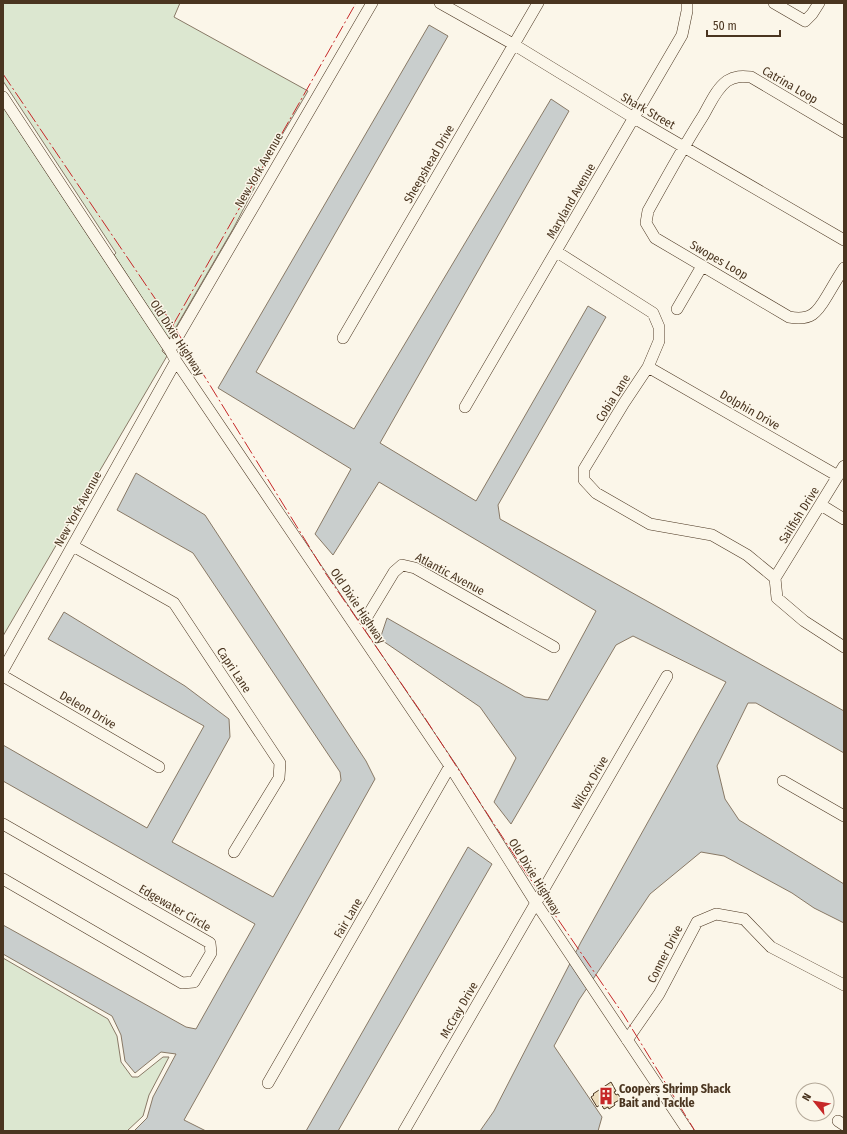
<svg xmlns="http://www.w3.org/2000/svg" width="847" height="1134" viewBox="0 0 847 1134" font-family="'Fira Sans Condensed',sans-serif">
	<rect width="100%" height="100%" fill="#fbf6e9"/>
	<!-- green -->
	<path fill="#dce7d0" stroke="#887966" d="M 3,3 L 180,3 L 174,17 L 308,91 L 282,135 L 233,229 L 169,339 L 114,255 L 116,253 L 3,81 Z
		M 3,107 L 163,349 L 162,351 L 167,356 L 3,636 Z
		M 3,958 L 108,1019 L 117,1036 L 121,1062 L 132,1077 L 138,1077 L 163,1057 L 169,1057 L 149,1095 L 143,1116 L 127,1131 L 3,1131 Z"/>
	<!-- water -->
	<path fill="#c9cecd" stroke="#887966" d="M 429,25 L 448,36 L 256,372 L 354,429 L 551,99 L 569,111 L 380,443 L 476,501 L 588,306 L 606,317 L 498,505 L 500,519 L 844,711 L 844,753 L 756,703 L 748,703 L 717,766 L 725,799 L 739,820 L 844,884 L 844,923 L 814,908 L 792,893 L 724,856 L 701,852 L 650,894 L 579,1000 L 554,1046 L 602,1117 L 598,1131 L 480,1131 L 494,1111 L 581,942 L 726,682 L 633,636 L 616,645 L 511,824 L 494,802 L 516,758 L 480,707 L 380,639 L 387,618 L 525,697 L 548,700 L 596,611 L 379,482 L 333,555 L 315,534 L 351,469 L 218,388 Z
		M 136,473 L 205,515 L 366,761 L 375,779 L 184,1120 L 206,1131 L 134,1131 L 147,1118 L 153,1097 L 176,1054 L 161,1052 L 135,1073 L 125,1061 L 121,1035 L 112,1016 L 3,954 L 3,925 L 186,1027 L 196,1029 L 255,924 L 3,781 L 3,745 L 147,828 L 204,726 L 48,639 L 64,612 L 185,686 L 229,719 L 230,737 L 172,842 L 273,897 L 341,780 L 340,772 L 193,553 L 117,510 Z
		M 468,847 L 492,864 L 338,1131 L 306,1131 Z"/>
	<!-- building -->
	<path fill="#ecdcbc" stroke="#4a3520" d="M 611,1082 L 616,1091 L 614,1092 L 616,1095 L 618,1094 L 621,1099 L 614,1103 L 615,1105 L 609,1109 L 608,1107 L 604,1109 L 601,1104 L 597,1107 L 591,1097 L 594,1095 L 593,1094 Z"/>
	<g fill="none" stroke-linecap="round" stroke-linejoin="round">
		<!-- minor casing -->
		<g stroke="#4a3520" stroke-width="12">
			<path id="minor" d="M 440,3 L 513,44 L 634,118 L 844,240
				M 774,3 L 805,21 L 812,14 L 819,3
				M 3,97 L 170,350 L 176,361 L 450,766 L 536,903 L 688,1131
				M 844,132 L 751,77 C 742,76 735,76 727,81 C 716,89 710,104 703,116 C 683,147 666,179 648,211 L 646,223 L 655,238 L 789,317 C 811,321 817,313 827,296 C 833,286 838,277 844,268
				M 557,252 L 653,313 L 659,327 L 659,341 L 648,367 L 624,403 L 584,469 L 584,480 L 596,493 L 650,524 L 712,535 L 747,555 L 775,578 L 777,598 L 804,621 L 844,647
				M 677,309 L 702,266
				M 343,338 L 538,3
				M 170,350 L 372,3
				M 648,367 L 838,476
				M 465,407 L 682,35 L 687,11 L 687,3
				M 821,505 L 844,519
				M 73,546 L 174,603 L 280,763 L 279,778 L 234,852
				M 775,578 L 844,466
				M 359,630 L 394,572 L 402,565 L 415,568 L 554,647
				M 3,670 L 176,361
				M 3,676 L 159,767
				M 783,781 L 844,816
				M 3,824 L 210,943 L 211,953 L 194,982 L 182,983 L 3,879
				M 627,1040 L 659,994 L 697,922 L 716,914 L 744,919 L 771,947 L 844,985
				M 268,1083 L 450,766
				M 838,1121 L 844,1125
				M 404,1131 L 667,676"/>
		</g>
		<!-- minor -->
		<use href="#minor" stroke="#fbf6e9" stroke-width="11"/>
		<!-- power -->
		<path stroke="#c62828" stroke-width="1" stroke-dasharray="14 3 2 3" stroke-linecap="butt" d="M 3,74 L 173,325 L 326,574 L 423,715 L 520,864 L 623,1014 L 695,1131
			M 173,325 L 356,3"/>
	</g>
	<!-- icons -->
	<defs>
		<g id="building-bare" transform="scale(1.38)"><path d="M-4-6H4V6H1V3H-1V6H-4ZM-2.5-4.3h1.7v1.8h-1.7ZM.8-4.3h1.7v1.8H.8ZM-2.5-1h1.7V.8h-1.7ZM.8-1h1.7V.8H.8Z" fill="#c62828" stroke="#fbf6e9" stroke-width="2.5" paint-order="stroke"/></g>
	</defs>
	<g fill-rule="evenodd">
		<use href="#building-bare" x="606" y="1096"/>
	</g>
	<g text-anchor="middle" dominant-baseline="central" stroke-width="3" stroke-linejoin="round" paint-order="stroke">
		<!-- street labels -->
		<g font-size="12" fill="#4a3520" stroke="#fbf6e9">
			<text transform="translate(790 85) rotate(30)">Catrina Loop</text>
			<text transform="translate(648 111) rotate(30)">Shark Street</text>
			<text transform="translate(429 164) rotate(-60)">Sheepshead Drive</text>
			<text transform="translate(259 170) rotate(-60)">New York Avenue</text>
			<text transform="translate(571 201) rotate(-60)">Maryland Avenue</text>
			<text transform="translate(719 260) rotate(30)">Swopes Loop</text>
			<text transform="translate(177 338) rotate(57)">Old Dixie Highway</text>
			<text transform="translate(613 398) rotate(-58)">Cobia Lane</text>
			<text transform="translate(750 410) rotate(30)">Dolphin Drive</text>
			<text transform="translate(78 509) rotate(-61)">New York Avenue</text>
			<text transform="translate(799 515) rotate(-58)">Sailfish Drive</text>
			<text transform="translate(450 574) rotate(28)">Atlantic Avenue</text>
			<text transform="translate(358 606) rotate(56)">Old Dixie Highway</text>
			<text transform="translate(234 670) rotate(56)">Capri Lane</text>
			<text transform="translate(88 710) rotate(30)">Deleon Drive</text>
			<text transform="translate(590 783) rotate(-60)">Wilcox Drive</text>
			<text transform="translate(535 877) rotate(58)">Old Dixie Highway</text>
			<text transform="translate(175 908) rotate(30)">Edgewater Circle</text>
			<text transform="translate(348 918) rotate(-60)">Fair Lane</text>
			<text transform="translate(665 954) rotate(-63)">Conner Drive</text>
			<text transform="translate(459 1010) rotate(-60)">McCray Drive</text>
		</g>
		<!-- poi labels -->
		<g font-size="12" font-weight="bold" fill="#4a3520" stroke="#fbf6e9" text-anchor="start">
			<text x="619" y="1089">Coopers Shrimp Shack<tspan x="619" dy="14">Bait and Tackle</tspan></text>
		</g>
	</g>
	<!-- border -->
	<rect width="847" height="1134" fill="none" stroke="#4a3520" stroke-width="8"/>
	<!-- north arrow -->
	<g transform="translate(815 1102) rotate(300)"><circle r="19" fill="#fbf6e9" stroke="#b4a999"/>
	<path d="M0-3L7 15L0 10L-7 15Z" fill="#c62828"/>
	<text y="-6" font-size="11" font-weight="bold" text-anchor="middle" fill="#4a3520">N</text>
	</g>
	<!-- scale -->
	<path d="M707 30v6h73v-6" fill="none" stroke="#4a3520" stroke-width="2"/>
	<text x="713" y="30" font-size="12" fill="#4a3520" stroke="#fbf6e9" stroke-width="3" paint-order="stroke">50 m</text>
</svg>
